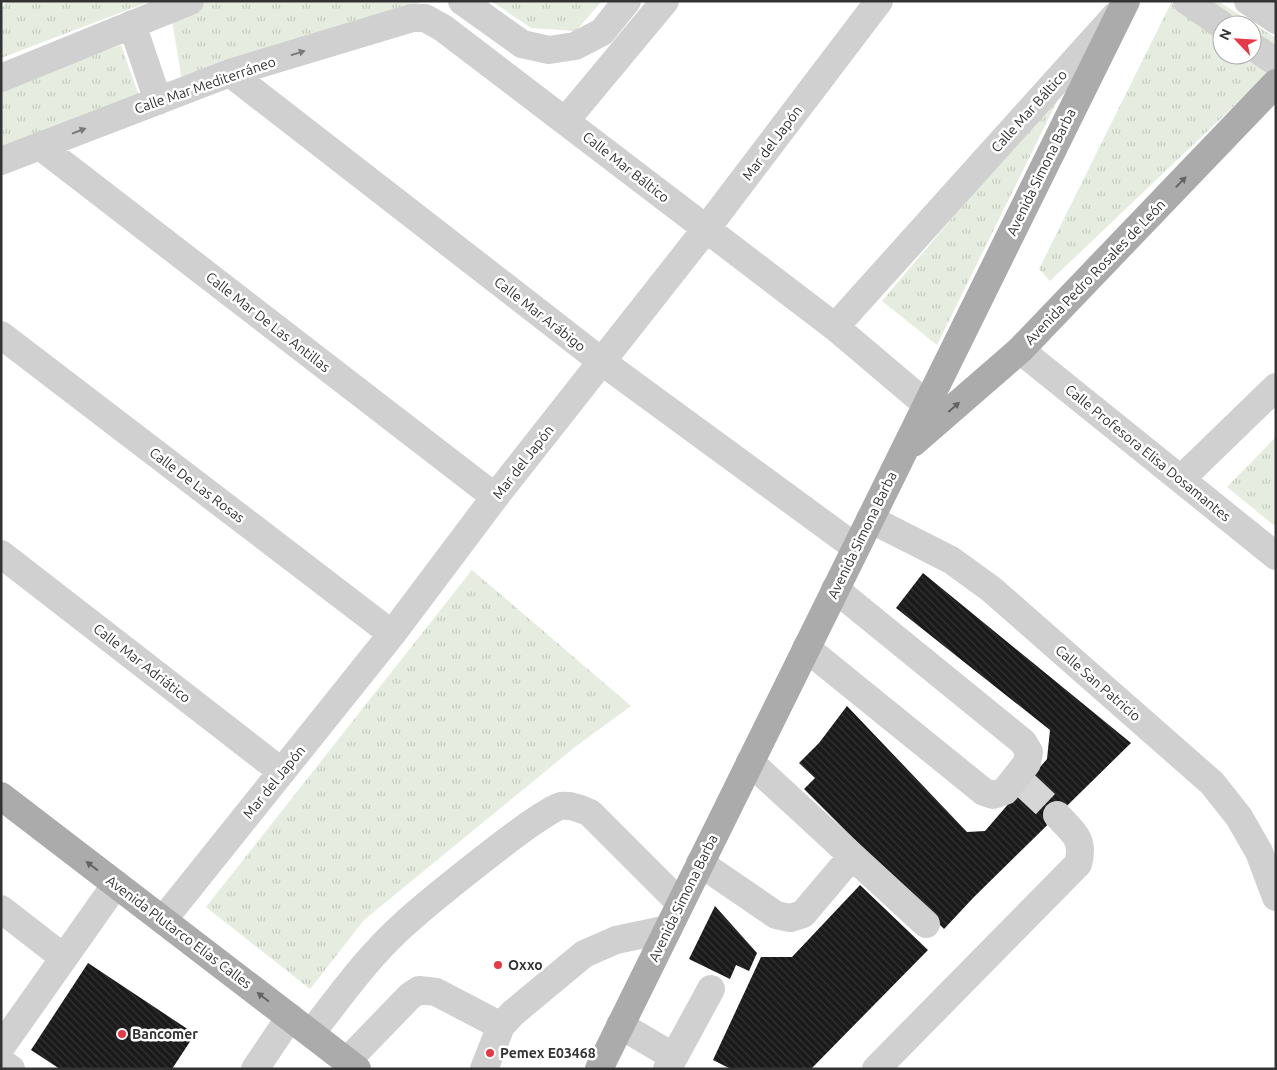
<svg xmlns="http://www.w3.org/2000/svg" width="1277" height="1070" viewBox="0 0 1277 1070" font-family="Ubuntu,sans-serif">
	<defs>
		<pattern id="grass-tufts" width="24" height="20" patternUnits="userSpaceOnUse" patternTransform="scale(1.25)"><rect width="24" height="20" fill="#e6ecdf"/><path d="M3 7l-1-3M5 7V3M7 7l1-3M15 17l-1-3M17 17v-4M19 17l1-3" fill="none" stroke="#c6cbc0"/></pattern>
		<pattern id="building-back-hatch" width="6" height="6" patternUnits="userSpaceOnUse" patternTransform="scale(1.25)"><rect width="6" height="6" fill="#1a1a1a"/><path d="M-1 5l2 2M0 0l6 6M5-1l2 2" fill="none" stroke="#333"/></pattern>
	</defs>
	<rect width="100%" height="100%" fill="#fff"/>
	<!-- grass -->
	<path fill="url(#grass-tufts)" fill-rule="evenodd" d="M 8,1 L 151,1 L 1,58 L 1,9 Z
		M 203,1 L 425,1 L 184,93 L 171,14 Z
		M 491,1 L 602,1 L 576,31 L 531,28 Z
		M 1172,1 L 1218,1 L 1276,38 L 1276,66 L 1050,281 L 1039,269 ZM 1222,25 L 1252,25 L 1252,55 L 1222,55 Z
		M 121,45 L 139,96 L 1,150 L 1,89 Z
		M 1065,85 L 937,345 L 882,301 Z
		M 1276,437 L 1276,527 L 1227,487 Z
		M 472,570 L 631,706 L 575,747 L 364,920 L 310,989 L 206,907 Z"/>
	<!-- building -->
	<path fill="url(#building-back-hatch)" d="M 923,573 L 1131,743 L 974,897 L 944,929 L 804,789 L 815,778 L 799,763 L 819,743 L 847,706 L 967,832 L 985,831 L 1047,759 L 1050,730 L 896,608 Z
		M 860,885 L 928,950 L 811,1069 L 731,1069 L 713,1060 L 761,957 L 792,957 Z
		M 715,906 L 757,953 L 749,971 L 736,965 L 730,979 L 689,959 Z
		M 88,963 L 195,1034 L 172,1069 L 60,1069 L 31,1050 Z"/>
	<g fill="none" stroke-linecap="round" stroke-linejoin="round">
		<!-- minor-tunnel -->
		<path stroke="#d6d6d6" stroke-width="28" stroke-dasharray="28 14" stroke-linecap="butt" d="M 1025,785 L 1057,815"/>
		<!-- minor -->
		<path stroke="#d0d0d0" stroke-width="28" d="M 462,1 L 522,44 L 549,50 L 575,46 L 602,32 L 627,1
			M 1187,1 L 1222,25
			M 1248,1 L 1276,20
			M 132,24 L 158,101
			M 1252,46 L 1276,62
			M 230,73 L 601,361 L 855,547
			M 1,78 L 190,1
			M 566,120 L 665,1
			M 40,146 L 495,497
			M 1,161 L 230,73 L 412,18 L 425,18 L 443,28 L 835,327 L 926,404
			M 835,327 L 1115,16
			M 1,335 L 392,634
			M 1020,350 L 1276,556
			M 1181,479 L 1276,387
			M 870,519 L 951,560 L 991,589 L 1212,783 L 1239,817 L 1259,852 L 1276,897
			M 1,554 L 282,772
			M 806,648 L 984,792 L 993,795 L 1005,791 L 1027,763 L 1029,752 L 1023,742 L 835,589
			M 750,762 L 926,924
			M 700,863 L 776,915 L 790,918 L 803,914 L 852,856
			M 1,909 L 64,958
			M 163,920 L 392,634 L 495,497 L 706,229 L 879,1
			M 620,1025 L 674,1057 L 667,1069
			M 311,1033 C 339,998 366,959 400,928 C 419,910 543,808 561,806 C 572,805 581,809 590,813 L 680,903
			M 1,1047 L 116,884
			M 674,1057 L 711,989
			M 347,1061 L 410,996 L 419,990 L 436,992 L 501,1026 L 513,1013 L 584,954 L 616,940 L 668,929
			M 1,1062 L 11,1069
			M 255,1069 L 290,1017
			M 484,1069 L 501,1026
			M 876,1069 L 1078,864 C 1085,839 1073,832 1057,815"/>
		<!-- major -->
		<path stroke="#ababab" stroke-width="28" d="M 913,443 L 1020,350 L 1276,83
			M 1,796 L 357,1069
			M 599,1069 L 1126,1"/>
	</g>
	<!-- one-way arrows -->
	<defs><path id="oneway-solid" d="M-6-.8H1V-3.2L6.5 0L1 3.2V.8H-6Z" transform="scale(1.25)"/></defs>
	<g fill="#7a7a7a">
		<use href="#oneway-solid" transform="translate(298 53) rotate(-17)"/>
		<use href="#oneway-solid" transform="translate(79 131) rotate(-21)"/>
	</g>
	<g fill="#636363">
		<use href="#oneway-solid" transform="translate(1181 182) rotate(-46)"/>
		<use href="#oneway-solid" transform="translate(954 407) rotate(-41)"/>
		<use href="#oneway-solid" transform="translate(92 866) rotate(-143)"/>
		<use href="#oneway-solid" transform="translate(263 997) rotate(-143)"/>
	</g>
	<!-- markers -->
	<g fill="#e63946" stroke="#fff" stroke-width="2">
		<circle cx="498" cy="965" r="5"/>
		<circle cx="122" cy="1034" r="5"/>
		<circle cx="490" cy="1053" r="5"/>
	</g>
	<g text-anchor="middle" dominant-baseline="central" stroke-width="5" stroke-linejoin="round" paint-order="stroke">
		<!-- street labels -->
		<g font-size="14" fill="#333" stroke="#fff">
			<text transform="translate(205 85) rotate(-19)">Calle Mar Mediterráneo</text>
			<text transform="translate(1029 111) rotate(-48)">Calle Mar Báltico</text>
			<text transform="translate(772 143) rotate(-53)">Mar del Japón</text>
			<text transform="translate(626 167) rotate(38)">Calle Mar Báltico</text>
			<text transform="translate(1041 172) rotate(-64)">Avenida Simona Barba</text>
			<text transform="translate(1095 272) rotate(-46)">Avenida Pedro Rosales de León</text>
			<text transform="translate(540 314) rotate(38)">Calle Mar Arábigo</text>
			<text transform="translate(268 322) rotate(38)">Calle Mar De Las Antillas</text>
			<text transform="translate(1148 453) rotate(39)">Calle Profesora Elisa Dosamantes</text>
			<text transform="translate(523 462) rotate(-52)">Mar del Japón</text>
			<text transform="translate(197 485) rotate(37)">Calle De Las Rosas</text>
			<text transform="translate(862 535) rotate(-64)">Avenida Simona Barba</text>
			<text transform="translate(142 663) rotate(38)">Calle Mar Adriático</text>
			<text transform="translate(1098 683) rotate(41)">Calle San Patricio</text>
			<text transform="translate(274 782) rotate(-51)">Mar del Japón</text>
			<text transform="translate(683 898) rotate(-64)">Avenida Simona Barba</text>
			<text transform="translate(179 932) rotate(37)">Avenida Plutarco Elías Calles</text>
		</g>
		<!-- poi labels -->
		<g font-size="14" font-weight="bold" fill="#333" stroke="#fff" text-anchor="start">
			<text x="508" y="965">Oxxo</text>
			<text x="132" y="1034">Bancomer</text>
			<text x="500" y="1053">Pemex E03468</text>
		</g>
	</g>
	<!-- border -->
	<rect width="1277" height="1070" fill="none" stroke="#333333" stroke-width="5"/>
	<!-- north arrow -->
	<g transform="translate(1237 40) rotate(295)"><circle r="24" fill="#ffffff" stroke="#adadad"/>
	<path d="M0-4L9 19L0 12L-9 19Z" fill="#e63946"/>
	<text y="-8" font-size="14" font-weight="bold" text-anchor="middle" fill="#333333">N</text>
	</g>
</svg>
